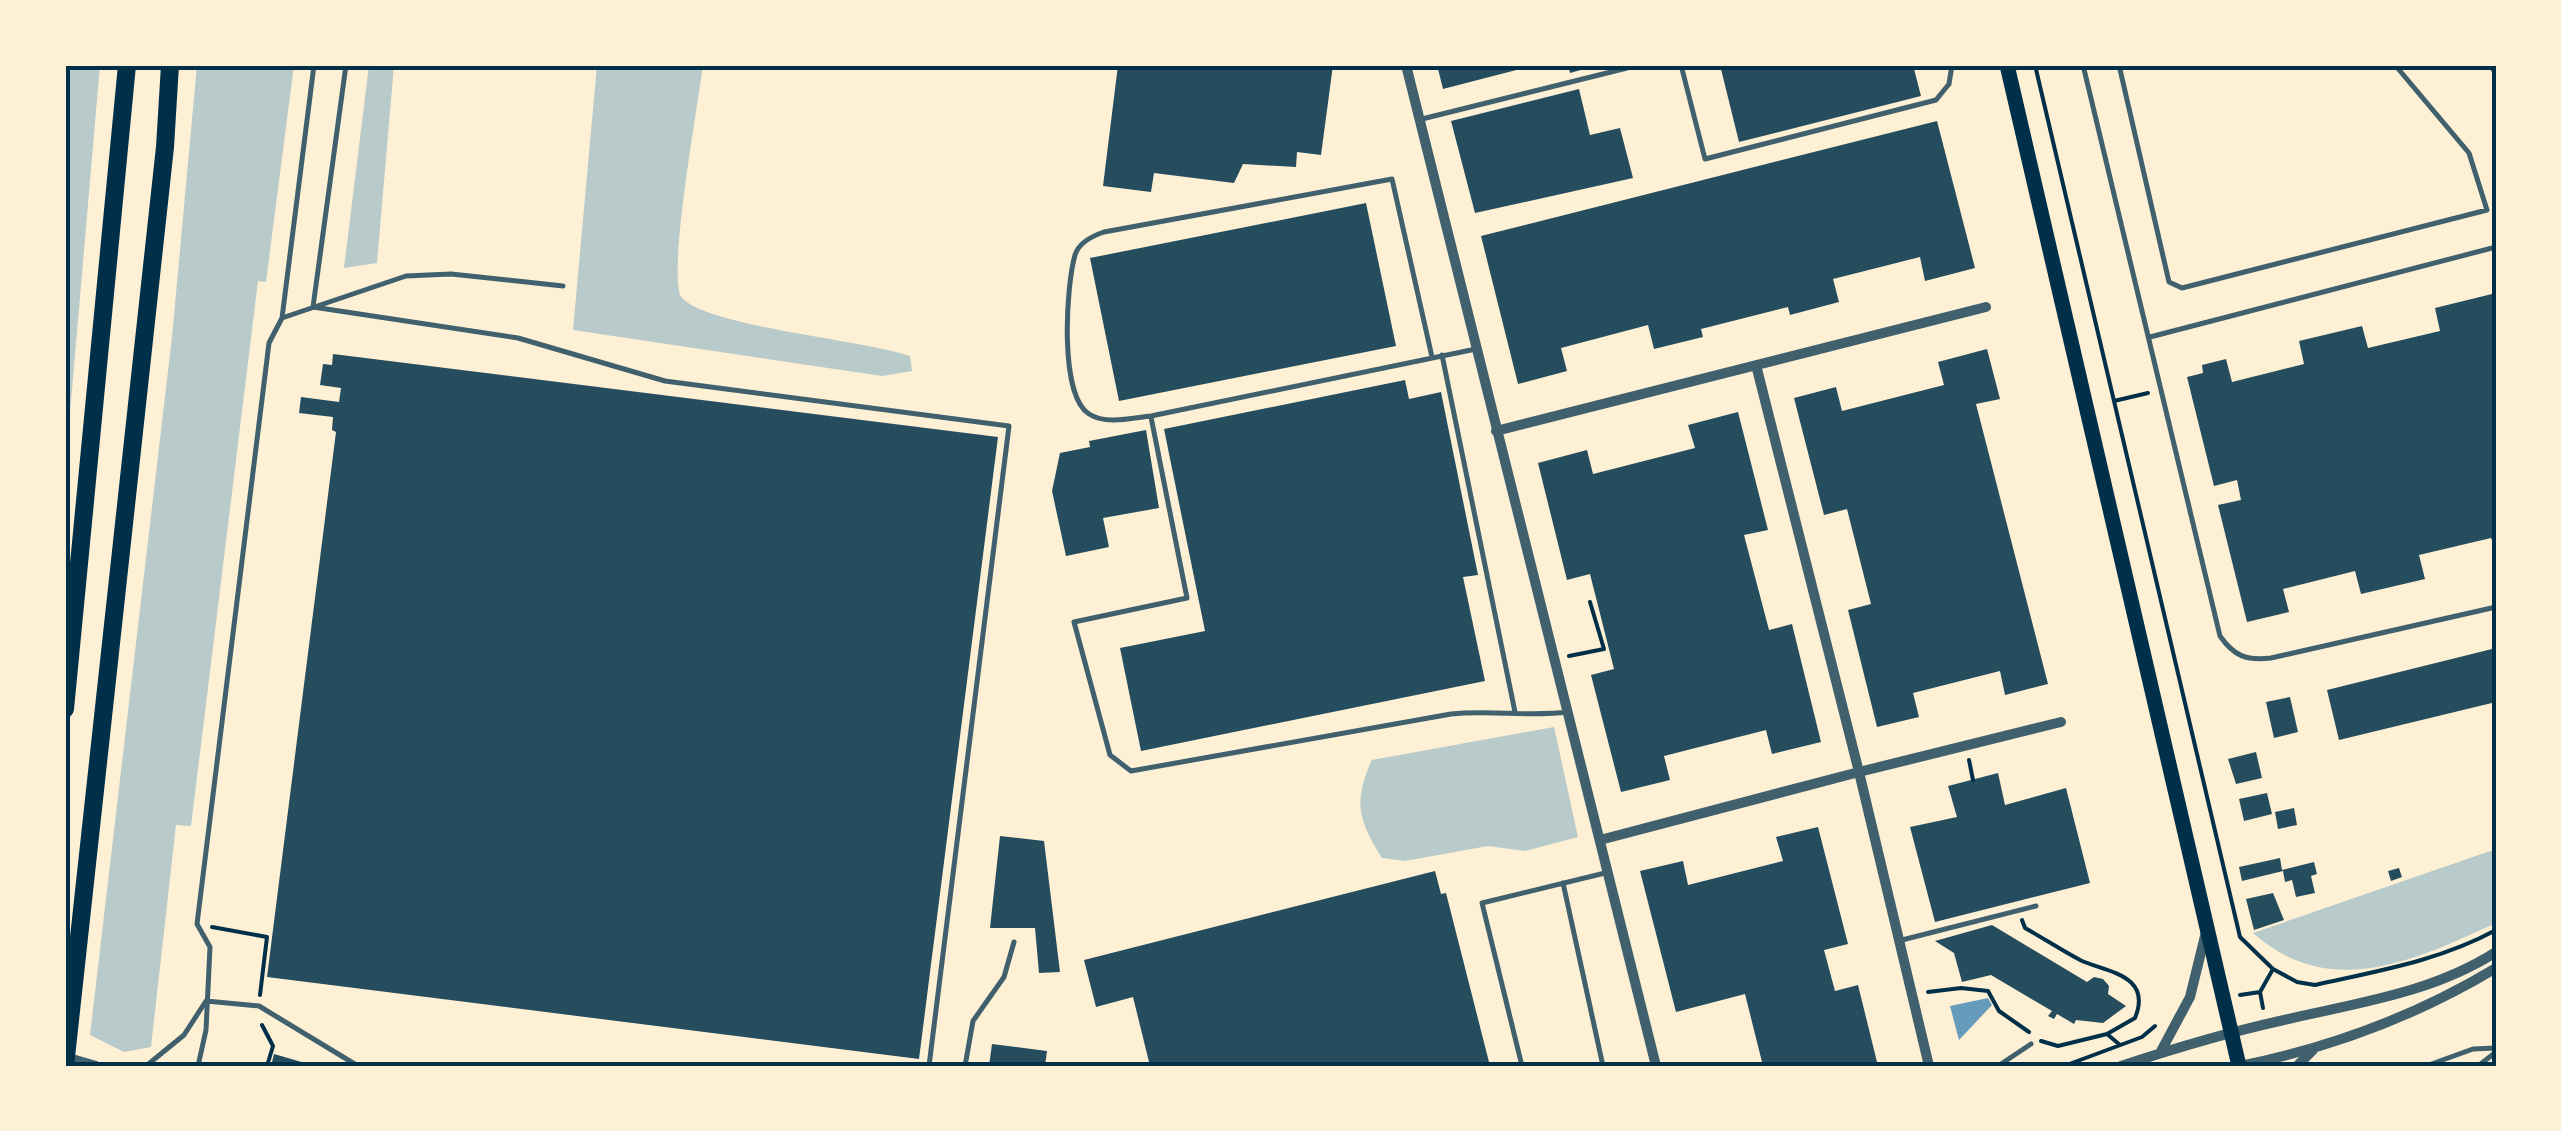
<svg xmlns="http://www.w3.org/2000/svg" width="2561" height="1131" viewBox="0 0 2561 1131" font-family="Raleway,sans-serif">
	<rect width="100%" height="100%" fill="#fdf0d5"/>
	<!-- green -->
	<path fill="#b9caca" d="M 65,65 L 100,65 L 65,471 Z
		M 197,65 L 294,65 L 266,282 L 258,281 L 191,826 L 176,825 L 151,1047 L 124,1052 L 90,1035 L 172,337 Z
		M 369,65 L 394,65 L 377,263 L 344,268 Z
		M 597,65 L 703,65 C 699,99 666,281 682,298 C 710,327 864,340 910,356 L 912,371 L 882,376 L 573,330 Z
		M 1554,727 L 1578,837 L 1525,851 L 1488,846 L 1405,861 L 1382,858 C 1358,820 1353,801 1372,760 Z
		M 2496,849 L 2496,923 C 2414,961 2329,1001 2253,933 Z"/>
	<!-- water -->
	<path fill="#669bbc" d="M 1988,998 L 1992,1005 L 1959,1040 L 1950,1006 Z"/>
	<!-- building -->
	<path fill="#264d5e" d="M 1118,65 L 1333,65 L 1321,155 L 1297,152 L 1296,167 L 1243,164 L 1234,183 L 1154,173 L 1151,192 L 1103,186 Z
		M 1437,65 L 1532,65 L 1532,66 L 1443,89 Z
		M 1568,65 L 1595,65 L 1595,66 L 1570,73 Z
		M 1720,65 L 1913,65 L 1921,96 L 1739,142 Z
		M 1579,89 L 1590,135 L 1620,128 L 1633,178 L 1475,213 L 1451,121 Z
		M 1937,121 L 1975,268 L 1925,281 L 1920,257 L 1833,279 L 1839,302 L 1790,315 L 1788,307 L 1701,329 L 1703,337 L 1654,349 L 1648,325 L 1561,348 L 1567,371 L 1518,384 L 1481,236 Z
		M 1366,203 L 1396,346 L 1119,401 L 1090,258 Z
		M 2496,293 L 2496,550 L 2491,538 L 2419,555 L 2425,579 L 2361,594 L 2355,571 L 2283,589 L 2289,612 L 2247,622 L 2218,505 L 2241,500 L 2237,480 L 2214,486 L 2187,377 L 2203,373 L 2202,365 L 2226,359 L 2232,382 L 2304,364 L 2299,341 L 2362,326 L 2368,348 L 2440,331 L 2435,308 Z
		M 1987,349 L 2000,399 L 1976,404 L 2048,684 L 2005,695 L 2000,671 L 1913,693 L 1919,717 L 1877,727 L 1848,610 L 1871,604 L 1848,513 L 1847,509 L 1824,515 L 1794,398 L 1836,387 L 1842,411 L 1944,385 L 1938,362 Z
		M 333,354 L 998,437 L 919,1059 L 267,977 L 336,432 L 332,430 L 333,417 L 299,413 L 301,397 L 339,402 L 341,388 L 320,385 L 323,364 L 332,365 Z
		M 1405,380 L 1409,399 L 1441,392 L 1478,575 L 1463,577 L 1485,681 L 1141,751 L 1120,648 L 1205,631 L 1164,429 Z
		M 1738,412 L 1768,530 L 1744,535 L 1769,630 L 1792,624 L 1821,742 L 1772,754 L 1766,730 L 1664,756 L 1670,780 L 1621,792 L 1591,675 L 1614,669 L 1590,574 L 1567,580 L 1538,463 L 1587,450 L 1593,474 L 1695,448 L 1688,425 Z
		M 1146,430 L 1159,508 L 1103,518 L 1109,547 L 1066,556 L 1052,491 L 1060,453 L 1090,447 L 1089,441 Z
		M 2496,648 L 2496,702 L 2339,740 L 2327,690 Z
		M 2290,697 L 2298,732 L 2274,738 L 2266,702 Z
		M 2256,752 L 2262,778 L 2236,784 L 2228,759 Z
		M 1998,773 L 2005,805 L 2066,788 L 2090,883 L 1935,922 L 1910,827 L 1957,817 L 1948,786 Z
		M 2267,793 L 2272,814 L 2244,821 L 2239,799 Z
		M 2294,808 L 2297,825 L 2278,829 L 2275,812 Z
		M 1818,827 L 1848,944 L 1824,950 L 1835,991 L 1858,985 L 1878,1066 L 1763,1066 L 1745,994 L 1676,1012 L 1640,871 L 1683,861 L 1688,885 L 1783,861 L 1776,837 Z
		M 1000,836 L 1044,841 L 1060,972 L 1039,973 L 1035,928 L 990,928 Z
		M 2280,858 L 2282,870 L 2314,862 L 2317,874 L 2311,876 L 2315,893 L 2296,897 L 2292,880 L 2285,882 L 2283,871 L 2242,881 L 2239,867 Z
		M 2399,868 L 2402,877 L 2391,881 L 2388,871 Z
		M 1435,871 L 1441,894 L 1446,893 L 1490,1066 L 1150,1066 L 1133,997 L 1096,1007 L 1084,960 Z
		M 2273,893 L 2284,920 L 2254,930 L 2246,899 Z
		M 1992,925 L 2087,982 L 2094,977 L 2103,979 L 2109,986 L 2108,994 L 2126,1006 L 2103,1023 L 2076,1020 L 2074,1024 L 2057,1014 L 2054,1019 L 2048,1016 L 2052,1011 L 1991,975 L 1962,982 L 1954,953 L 1935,941 Z
		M 992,1044 L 1047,1051 L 1045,1066 L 989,1066 Z
		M 274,1054 L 312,1065 L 312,1066 L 271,1066 Z"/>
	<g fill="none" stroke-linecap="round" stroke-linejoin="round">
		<!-- path -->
		<path stroke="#003049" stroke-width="4" d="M 2035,65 L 2240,937 L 2273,969 L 2260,992 L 2263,1008
			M 2114,401 L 2148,393
			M 1569,656 L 1604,649 L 1590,602
			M 1969,760 L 1973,780
			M 2022,920 L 2025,928 C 2043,938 2061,950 2080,960 C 2105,972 2153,974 2135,1018 L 2107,1034
			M 212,927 L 267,937 L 260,995
			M 2273,969 L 2297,982 L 2315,985 C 2377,971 2439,961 2496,930
			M 1928,992 L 1961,988 L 1988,991 L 1999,1011 L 2029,1032
			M 2240,995 L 2260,992
			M 262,1025 L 273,1046 L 267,1066
			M 2041,1041 L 2058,1046 L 2107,1034 L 2120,1045
			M 2064,1066 L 2142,1037 L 2155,1026"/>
		<!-- service -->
		<path stroke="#3f606c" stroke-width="5" d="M 346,65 L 313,307 L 518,338 L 665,381 L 1009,426 L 929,1066
			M 1681,65 L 1705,159 L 1936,100 L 1949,84 L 1952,65
			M 2083,65 L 2220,636 C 2234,656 2246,661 2271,658 L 2496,607
			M 2119,65 L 2169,282 L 2182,288 L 2487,210 L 2469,153 L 2395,65
			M 1422,119 L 1627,68
			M 282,318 L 314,65
			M 2150,337 L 2496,247
			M 1442,355 L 1515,712
			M 1432,357 L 1392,179 L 1104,232 C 1092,236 1079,242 1075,255 C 1066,287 1059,395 1089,414 C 1106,425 1132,418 1151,416 L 1476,349
			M 1151,417 L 1187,598 L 1074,622 L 1110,755 L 1131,771 L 1451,714 C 1491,710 1529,717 1568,712
			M 1563,883 L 1603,1066
			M 1902,940 L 2036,906
			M 146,1066 L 184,1035 L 206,1001 L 259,1006 L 358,1066
			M 198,1066 L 206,1030 L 210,947 L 197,924 L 269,343 L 282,318 L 406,276 L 451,274 L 563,286
			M 965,1066 L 973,1021 L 1004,977 L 1014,942
			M 1522,1066 L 1482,903 L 1605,873
			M 1998,1066 L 2031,1044
			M 2426,1066 L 2473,1049 L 2496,1048
			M 2478,1066 L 2496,1052"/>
		<!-- minor -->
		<path stroke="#3f606c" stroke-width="10" d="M 1406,65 L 1656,1066
			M 2493,65 L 2496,69
			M 1496,431 L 1986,307
			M 1600,840 L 1859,772 L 1756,365
			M 2160,1053 L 2190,997 L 2206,932
			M 65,1057 L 96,1066
			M 1929,1066 L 1859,772 L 2061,722
			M 2121,1066 C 2175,1048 2229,1032 2284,1020 C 2357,1003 2432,993 2496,952
			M 2240,1066 C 2329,1048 2418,1015 2496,968
			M 2297,1066 L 2313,1050"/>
		<!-- primary -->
		<path stroke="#003049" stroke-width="15" d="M 2007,65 L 2239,1066"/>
		<!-- motorway -->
		<path stroke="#003049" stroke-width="18" d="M 65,709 L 127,65
			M 65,1066 L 165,147 L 170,65"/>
	</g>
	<!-- border -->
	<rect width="2561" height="1131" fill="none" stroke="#fdf0d5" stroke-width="135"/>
	<rect x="68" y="68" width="2426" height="996" fill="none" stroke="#003049" stroke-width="4"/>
</svg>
